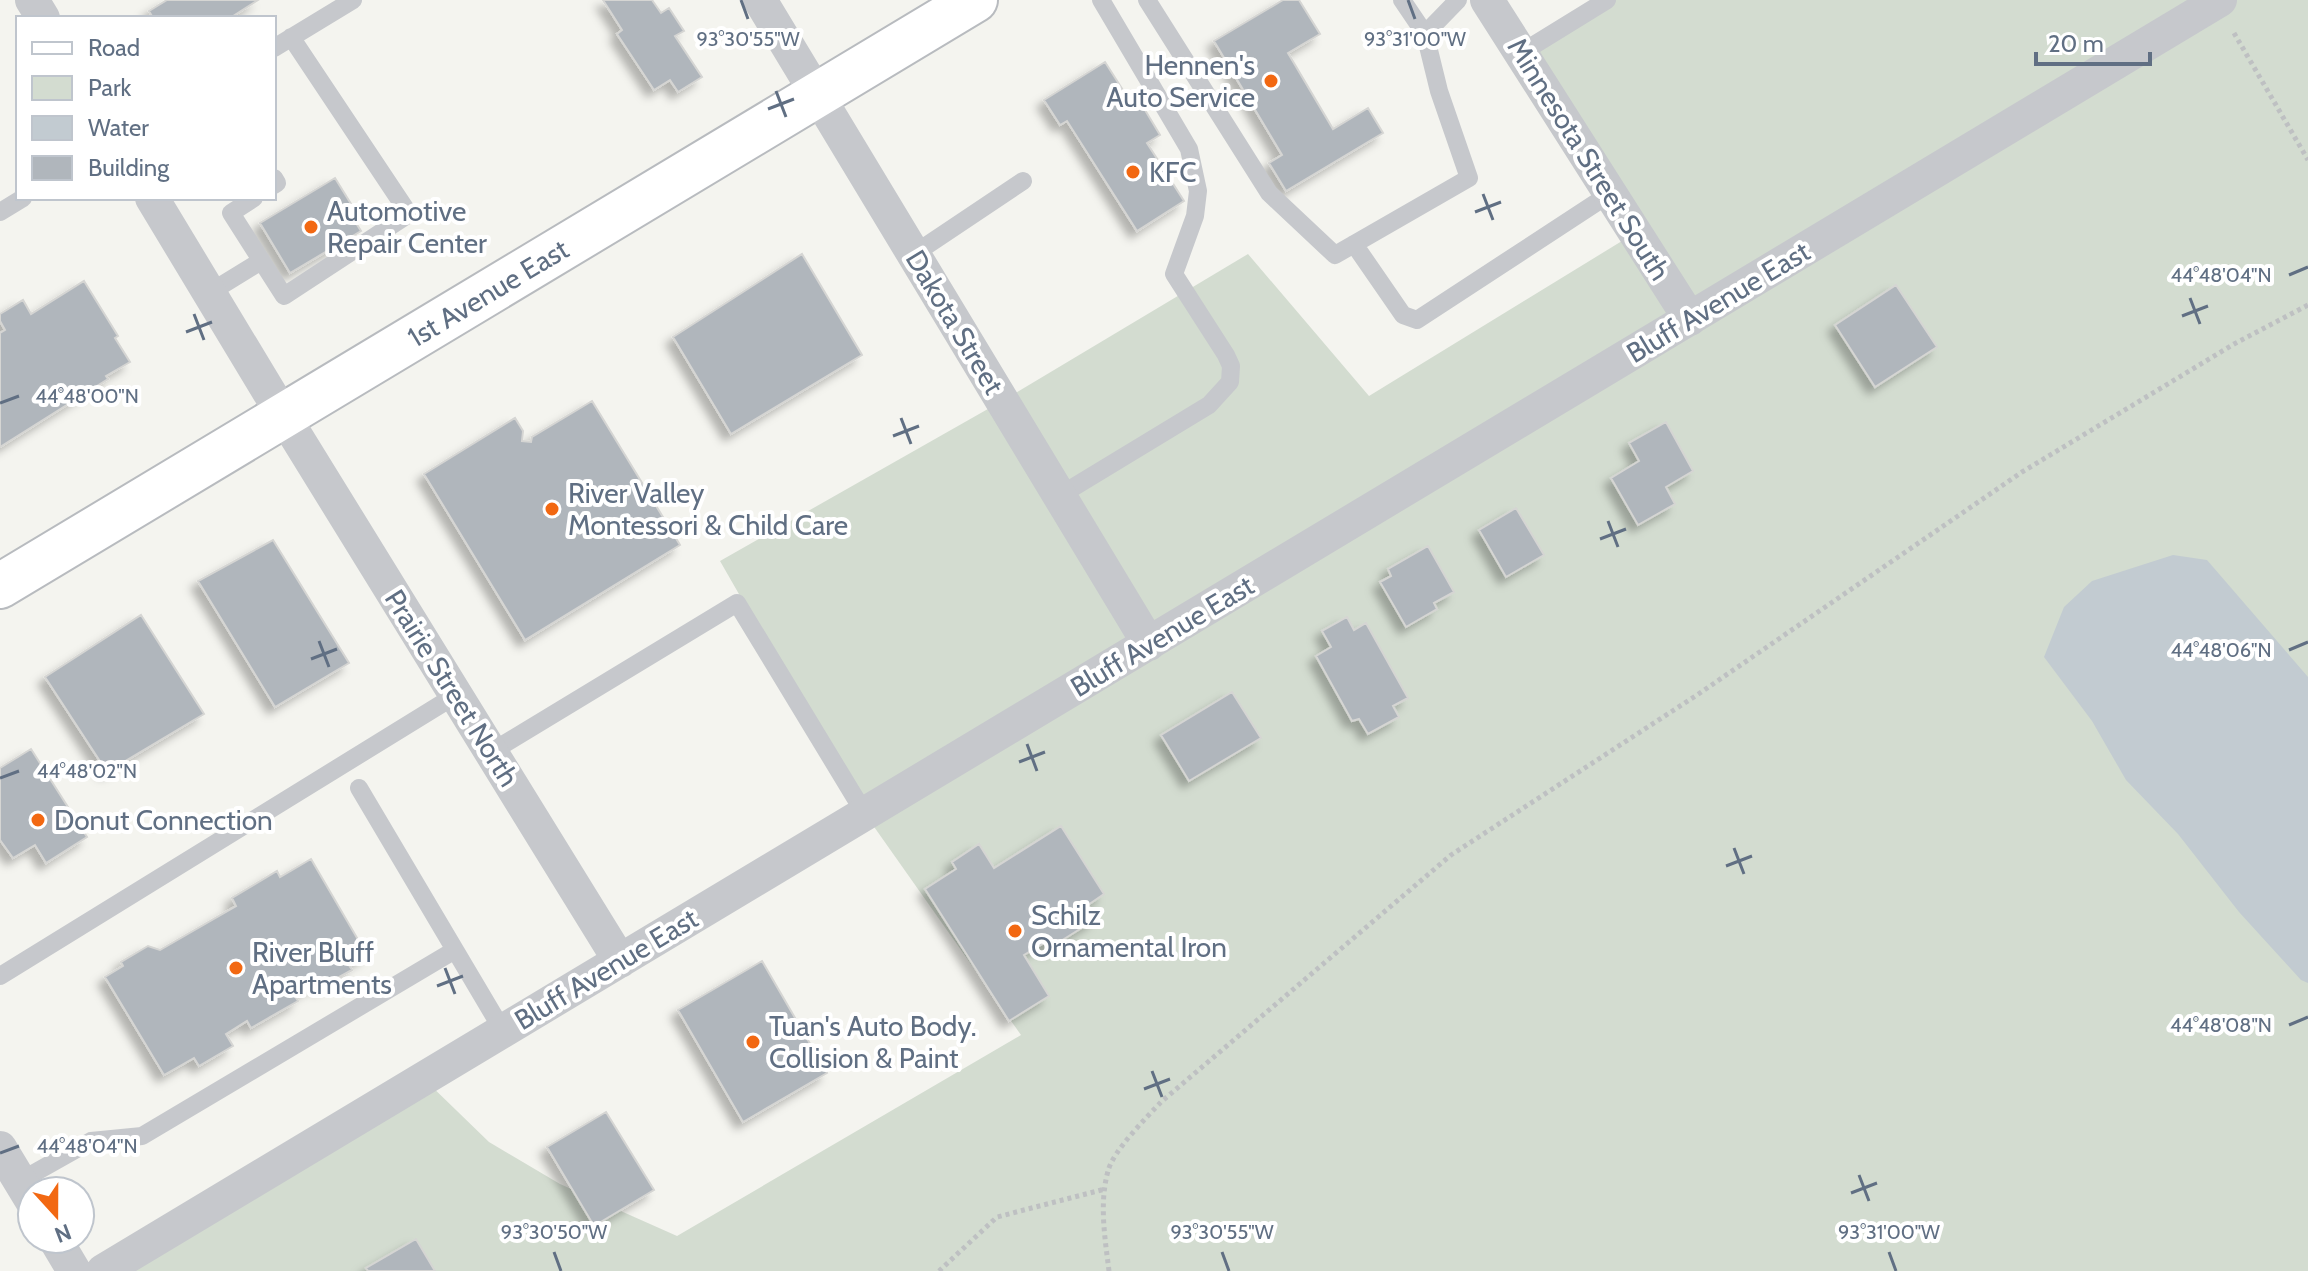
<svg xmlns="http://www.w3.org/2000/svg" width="2308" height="1271" viewBox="0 0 2308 1271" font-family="Cabin,sans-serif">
	<defs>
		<filter id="shadow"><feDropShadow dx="-7" dy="7" stdDeviation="4" flood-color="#0004"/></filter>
	</defs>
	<rect width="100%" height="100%" fill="#f4f4ef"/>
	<!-- green -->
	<path fill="#d3dcd0" d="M 1607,0 L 2308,0 L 2308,1271 L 103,1271 L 424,1079 L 489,1142 L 560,1184 L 677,1236 L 1021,1035 L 865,814 L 720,561 L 1002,401 L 1248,254 L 1369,396 L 1635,233 L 1521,53 Z"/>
	<!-- water -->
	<path fill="#c2cbd1" d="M 2173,555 L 2207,560 L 2308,677 L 2308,983 L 2301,980 L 2239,912 L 2178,834 L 2126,780 L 2092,721 L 2044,657 L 2064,607 L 2092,581 Z"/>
	<!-- building -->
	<path fill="#b0b6bc" stroke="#d5d5d3" stroke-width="2" filter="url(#shadow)" d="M 167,0 L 258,0 L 230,18 L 153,18 L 149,11 Z
		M 603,0 L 652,0 L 661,13 L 669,8 L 684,31 L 675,36 L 702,77 L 678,92 L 670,80 L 654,90 L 617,34 L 622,30 Z
		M 1283,0 L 1299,0 L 1320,34 L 1288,53 L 1333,129 L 1368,108 L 1383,133 L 1286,191 L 1269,163 L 1282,155 L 1214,41 Z
		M 1105,62 L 1135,109 L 1142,105 L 1160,135 L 1147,143 L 1184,201 L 1137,231 L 1067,121 L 1060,125 L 1044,100 Z
		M 335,178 L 356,212 L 351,215 L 361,231 L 290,273 L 260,223 Z
		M 802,254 L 862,355 L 731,434 L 673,337 Z
		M 84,281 L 118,336 L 115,338 L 130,362 L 106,376 L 108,379 L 0,447 L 0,333 L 5,330 L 0,321 L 0,314 L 23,300 L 31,314 Z
		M 1896,285 L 1937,347 L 1875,387 L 1835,325 Z
		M 592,401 L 680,545 L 525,640 L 424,474 L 515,418 L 523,431 L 522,441 L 531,442 L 532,437 Z
		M 1666,422 L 1693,471 L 1666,487 L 1675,504 L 1638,525 L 1611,478 L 1639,461 L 1629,443 Z
		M 1516,508 L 1544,555 L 1506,577 L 1479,530 Z
		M 273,540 L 349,663 L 275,707 L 198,581 Z
		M 1428,546 L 1454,592 L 1434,603 L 1437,609 L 1406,627 L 1380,582 L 1391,576 L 1388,569 Z
		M 141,615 L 204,714 L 107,772 L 45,677 Z
		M 1347,617 L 1354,630 L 1366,623 L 1408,698 L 1393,706 L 1399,717 L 1368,734 L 1359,719 L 1352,721 L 1316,656 L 1331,647 L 1322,631 Z
		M 1232,692 L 1261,738 L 1189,781 L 1161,735 Z
		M 31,749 L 87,837 L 46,863 L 35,845 L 13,858 L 0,840 L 0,768 Z
		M 1061,826 L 1104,894 L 1088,905 L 1096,919 L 1048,949 L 1044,943 L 1024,955 L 1049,996 L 1009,1021 L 925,889 L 956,869 L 952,862 L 979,844 L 994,868 Z
		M 311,859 L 367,955 L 349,965 L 352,970 L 321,987 L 318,982 L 295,996 L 298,1001 L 251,1028 L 247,1021 L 226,1034 L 233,1046 L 199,1066 L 194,1058 L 164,1075 L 105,977 L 123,966 L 121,962 L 148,946 L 160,950 L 236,906 L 232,898 L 277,871 L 280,877 Z
		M 762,961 L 827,1073 L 743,1122 L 678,1010 Z
		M 606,1112 L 654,1190 L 594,1226 L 547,1147 Z
		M 416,1239 L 435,1271 L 368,1271 L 366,1268 Z"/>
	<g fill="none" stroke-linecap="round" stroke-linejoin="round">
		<!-- primary casing -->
		<g stroke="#b8bbbf" stroke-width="48">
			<path id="primary" d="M 0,586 L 975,0"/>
		</g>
		<!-- path -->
		<path stroke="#bec0c2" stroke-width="5" stroke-dasharray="4 4" stroke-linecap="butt" d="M 2234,33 L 2308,160
			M 939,1271 L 997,1217 L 1105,1189
			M 1109,1271 C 1105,1238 1099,1204 1108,1171 C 1113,1151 1146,1118 1161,1102 L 1451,855 L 1697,695 L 2022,472 L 2234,344 L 2308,305"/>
		<!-- service -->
		<path stroke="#c6c8cc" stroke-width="18" d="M 1147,0 L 1269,193 L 1335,255 L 1469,178 L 1439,91 L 1425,34 L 1402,0
			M 1425,34 L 1458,0
			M 274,48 L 353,0
			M 1521,53 L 1607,0
			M 274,178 L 277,183 L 274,185
			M 254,198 L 231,213 L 284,296 L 409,214 L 291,37
			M 0,212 L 23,198
			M 1354,244 L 1403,315 L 1417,320 L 1611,193
			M 914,254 L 1023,181
			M 209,293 L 261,261
			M 1059,496 L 1209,405 L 1230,382 L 1231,366 L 1226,355 L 1174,274 L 1195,216 L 1198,191 L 1189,149 L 1101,0
			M 491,752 L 737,603 L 865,814
			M 359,788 L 503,1031
			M 0,976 L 456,695
			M 20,1181 L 91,1141 L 142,1136 L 455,950"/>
		<!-- minor -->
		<path stroke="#c6c8cc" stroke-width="34" d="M 32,0 L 43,18
			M 760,0 L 1149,644
			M 1487,0 L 1690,319
			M 152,198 L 283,415 L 620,961
			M 0,1148 L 32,1201
			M 55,1239 L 74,1271
			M 103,1271 L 2220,0"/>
		<!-- primary -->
		<use href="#primary" stroke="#fff" stroke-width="44"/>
	</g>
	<!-- ticks -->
	<path fill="none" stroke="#606f83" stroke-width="3" d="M 741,0 L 748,19M 1408,0 L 1415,19M 776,91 L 786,117M 768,109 L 794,99M 1483,194 L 1493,220M 1475,212 L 1501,202M 2289,275 L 2308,267M 2190,298 L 2200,324M 194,314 L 204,340M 2182,316 L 2208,306M 186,332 L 212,322M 0,403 L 19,396M 901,418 L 911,444M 893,436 L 919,426M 1608,521 L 1618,547M 1600,539 L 1626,529M 319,641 L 329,667M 2289,650 L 2308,642M 311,659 L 337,649M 1027,744 L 1037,771M 1019,762 L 1045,752M 0,778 L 19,771M 1734,848 L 1744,874M 1726,866 L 1752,856M 445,968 L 455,994M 437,986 L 463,976M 2289,1025 L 2308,1017M 1152,1071 L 1162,1097M 1144,1089 L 1170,1079M 0,1153 L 19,1146M 1859,1175 L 1869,1201M 1851,1193 L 1877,1183M 554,1252 L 561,1271M 1222,1252 L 1229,1271M 1889,1252 L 1896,1271"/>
	<!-- markers -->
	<g fill="#f26812" stroke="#fff" stroke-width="3">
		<circle cx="1271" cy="81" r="8"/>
		<circle cx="1133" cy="172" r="8"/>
		<circle cx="311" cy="227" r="8"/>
		<circle cx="552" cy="509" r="8"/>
		<circle cx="38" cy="820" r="8"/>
		<circle cx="1015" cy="931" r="8"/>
		<circle cx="236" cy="968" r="8"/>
		<circle cx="753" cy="1042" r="8"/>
	</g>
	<g text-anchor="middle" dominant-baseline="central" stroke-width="8" stroke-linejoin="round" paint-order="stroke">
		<!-- poi labels -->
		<g font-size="28" fill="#606f83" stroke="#fff" text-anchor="start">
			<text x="1255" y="65" text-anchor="end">Hennen's<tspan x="1255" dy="32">Auto Service</tspan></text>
			<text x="1149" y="172">KFC</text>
			<text x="327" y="211">Automotive<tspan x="327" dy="32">Repair Center</tspan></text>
			<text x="568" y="493">River Valley<tspan x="568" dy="32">Montessori &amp; Child Care</tspan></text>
			<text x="54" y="820">Donut Connection</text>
			<text x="1031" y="915">Schilz<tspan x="1031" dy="32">Ornamental Iron</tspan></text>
			<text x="252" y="952">River Bluff<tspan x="252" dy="32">Apartments</tspan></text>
			<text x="769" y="1026">Tuan's Auto Body.<tspan x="769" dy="32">Collision &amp; Paint</tspan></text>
		</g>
		<!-- street labels -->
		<g font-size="28" fill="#606f83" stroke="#fff">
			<text transform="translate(1589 159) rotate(58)">Minnesota Street South</text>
			<text transform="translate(488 293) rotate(-31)">1st Avenue East</text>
			<text transform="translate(1718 302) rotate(-31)">Bluff Avenue East</text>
			<text transform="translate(955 322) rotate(59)">Dakota Street</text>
			<text transform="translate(1162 636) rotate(-31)">Bluff Avenue East</text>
			<text transform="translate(452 688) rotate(58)">Prairie Street North</text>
			<text transform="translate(606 969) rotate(-31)">Bluff Avenue East</text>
		</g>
	</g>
	<g font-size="20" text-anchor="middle" fill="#606f83" stroke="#fff" stroke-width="8" stroke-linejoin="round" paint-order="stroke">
		<text x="748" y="46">93°30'55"W</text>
		<text x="1415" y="46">93°31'00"W</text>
		<text x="2221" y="282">44°48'04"N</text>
		<text x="87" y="403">44°48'00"N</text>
		<text x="2221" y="657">44°48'06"N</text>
		<text x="87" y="778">44°48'02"N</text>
		<text x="2221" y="1032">44°48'08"N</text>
		<text x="87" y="1153">44°48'04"N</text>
		<text x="554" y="1239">93°30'50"W</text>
		<text x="1222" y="1239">93°30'55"W</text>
		<text x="1889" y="1239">93°31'00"W</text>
	</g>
	<!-- legend -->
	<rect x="16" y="16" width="260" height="184" fill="#ffffff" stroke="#bfc5cd" stroke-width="2"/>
	<rect x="32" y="42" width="40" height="12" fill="#ffffff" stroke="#bfc5cd" stroke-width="2"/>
	<text x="88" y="56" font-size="24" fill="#606f83">Road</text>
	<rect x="32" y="76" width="40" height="24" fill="#d3dcd0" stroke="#bfc5cd" stroke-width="2"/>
	<text x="88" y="96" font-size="24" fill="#606f83">Park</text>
	<rect x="32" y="116" width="40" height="24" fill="#c2cbd1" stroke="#bfc5cd" stroke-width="2"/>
	<text x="88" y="136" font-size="24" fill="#606f83">Water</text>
	<rect x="32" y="156" width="40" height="24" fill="#b0b6bc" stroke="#bfc5cd" stroke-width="2"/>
	<text x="88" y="176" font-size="24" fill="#606f83">Building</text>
	<!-- north arrow -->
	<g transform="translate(56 1215) rotate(159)"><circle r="38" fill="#ffffff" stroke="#bfc5cd" stroke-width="2"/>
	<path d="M0-6L14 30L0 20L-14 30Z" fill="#f26812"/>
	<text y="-12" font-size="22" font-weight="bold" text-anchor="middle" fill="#606f83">N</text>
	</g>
	<!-- scale -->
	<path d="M2036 52v12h114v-12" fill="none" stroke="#606f83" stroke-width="4"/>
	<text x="2048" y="52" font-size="24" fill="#606f83" stroke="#ffffff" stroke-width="6" paint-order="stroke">20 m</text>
</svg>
